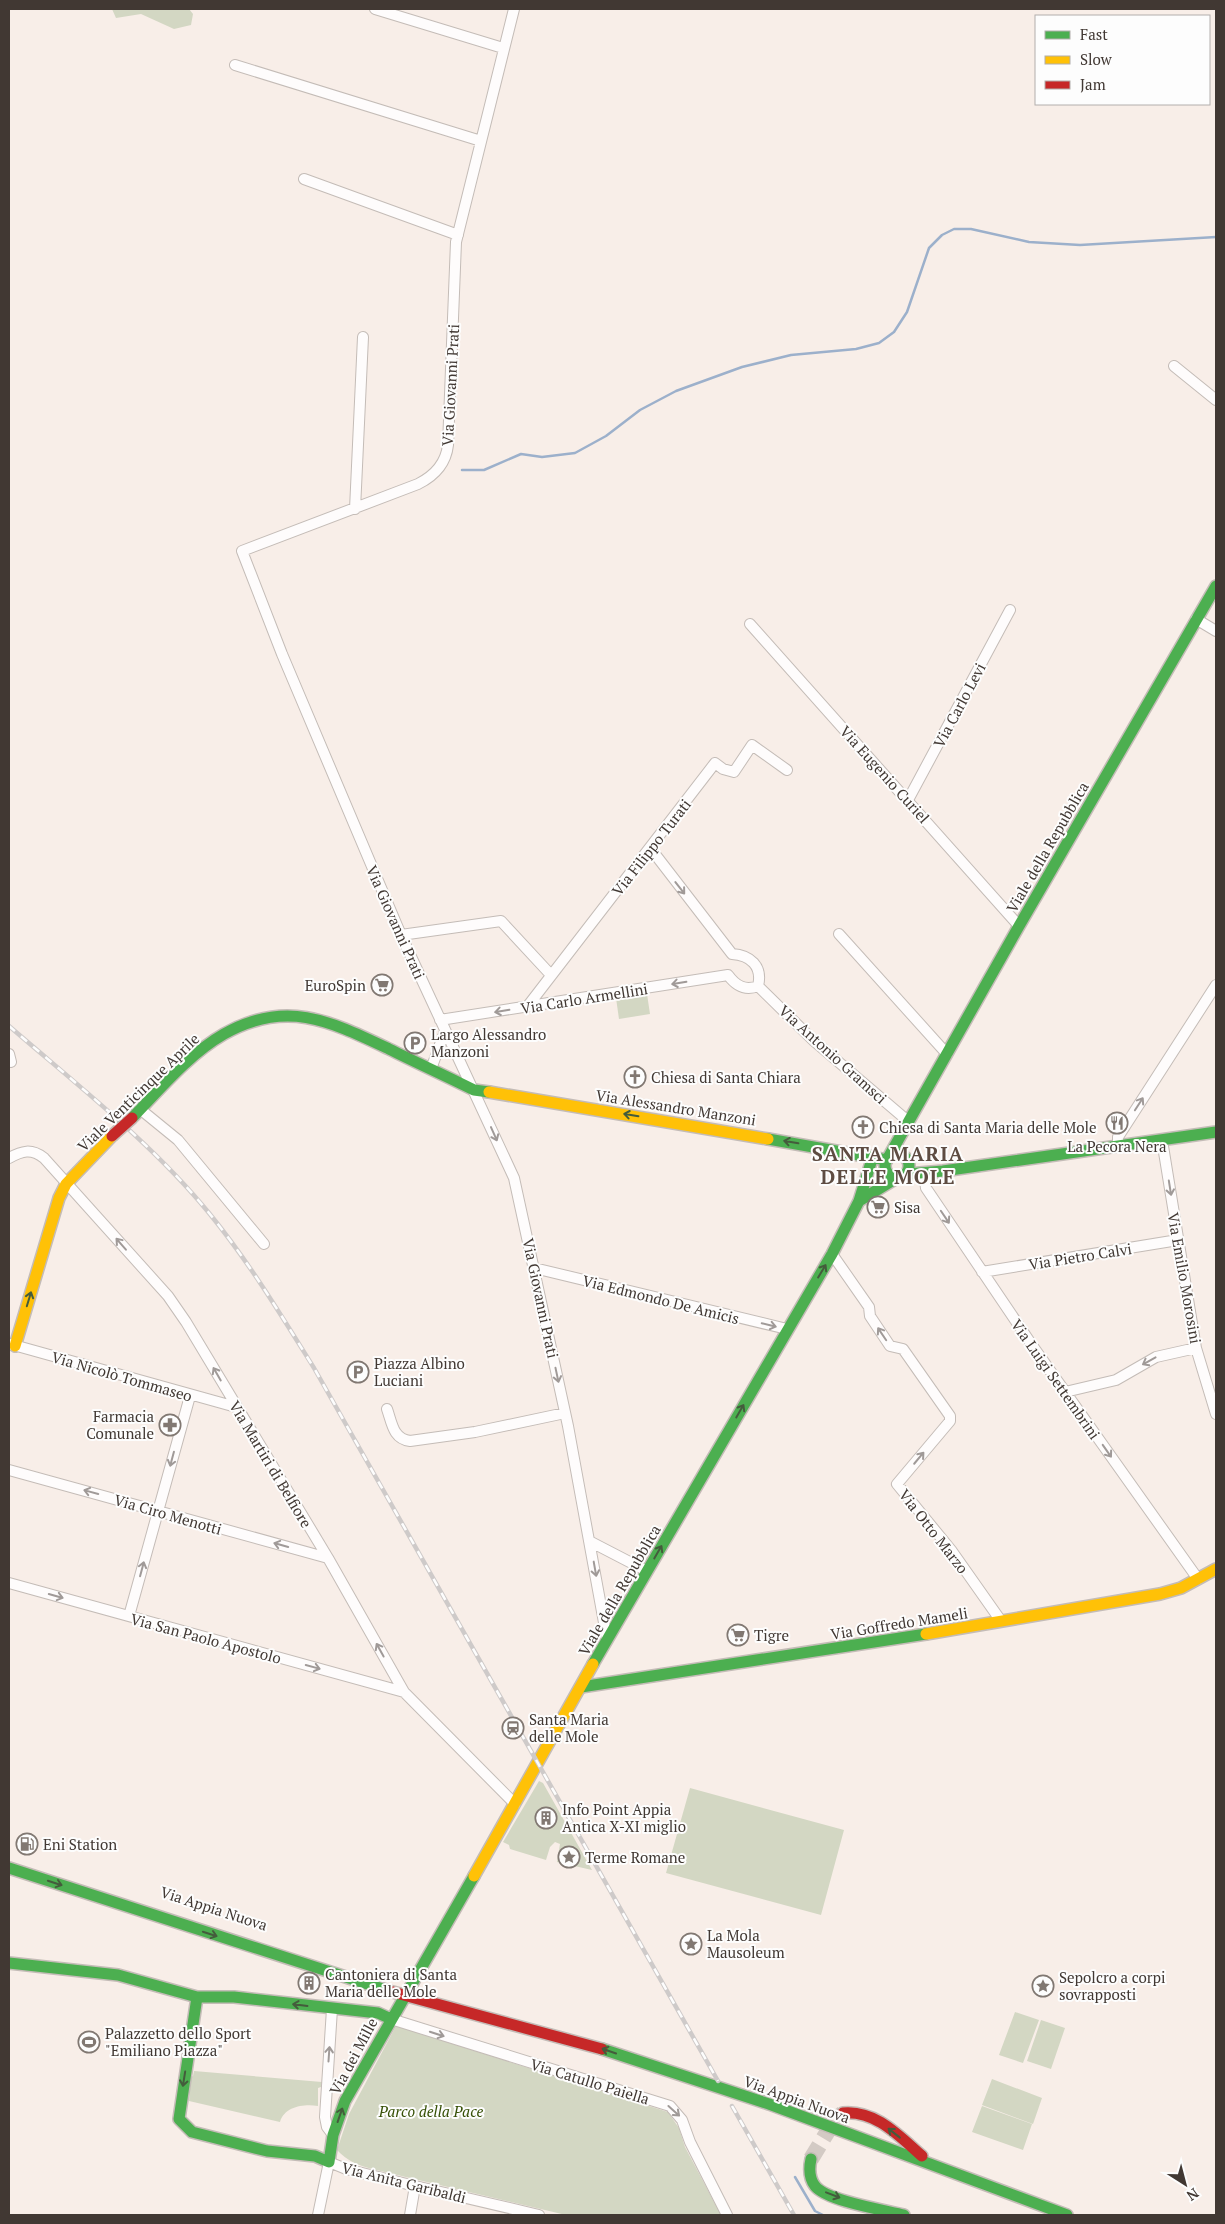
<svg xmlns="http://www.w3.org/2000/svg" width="1225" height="2224" viewBox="0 0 1225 2224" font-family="'PT Serif',serif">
	<rect width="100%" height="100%" fill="#f8eee8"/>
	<!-- green -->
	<path fill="#d3d7c3" d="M 112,9 L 189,9 L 193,14 L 191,25 L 174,29 L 141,14 L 116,18 Z
		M 647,994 L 650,1014 L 619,1019 L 616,998 Z
		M 539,1781 L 543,1783 L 592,1870 L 557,1862 L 560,1844 L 555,1842 L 550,1847 L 546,1860 L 510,1849 L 509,1845 L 503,1842 Z
		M 690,1788 L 844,1830 L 821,1915 L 666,1873 Z
		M 1015,2012 L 1039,2020 L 1023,2063 L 999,2055 Z
		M 1041,2020 L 1065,2028 L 1051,2069 L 1027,2061 Z
		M 396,2026 L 668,2112 L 679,2128 L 685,2147 L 721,2215 L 566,2215 L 372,2169 C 358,2165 347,2161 337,2150 L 349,2114 Z
		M 194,2071 L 322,2082 L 321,2087 L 318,2088 L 318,2106 C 304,2104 285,2106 280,2122 L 189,2101 L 191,2077 L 193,2076 Z
		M 992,2079 L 1042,2098 L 1033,2124 L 982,2105 Z
		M 982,2106 L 1032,2124 L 1023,2150 L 972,2132 Z"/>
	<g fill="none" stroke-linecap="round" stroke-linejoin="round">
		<!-- stream -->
		<path stroke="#9cb0cb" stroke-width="2.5" d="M 462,470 L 484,470 L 521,454 L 542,457 L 575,453 L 606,436 L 640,410 L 676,391 L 742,367 L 791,355 L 856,349 L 879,343 L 894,332 L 907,312 L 929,248 L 942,235 L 954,229 L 971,229 L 1029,242 L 1080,245 L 1216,237
			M 795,2177 L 815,2211 L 823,2215"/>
		<!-- primary-tunnel -->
		<path stroke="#d3cac4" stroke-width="16" stroke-dasharray="16 8" stroke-linecap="butt" d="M 811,2159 L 834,2121 L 843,2113"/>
		<!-- street casing -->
		<g stroke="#c4bcb7" stroke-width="12">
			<path id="street" d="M 375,9 L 503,48
				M 514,9 L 456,242 L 448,445 C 446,463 434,476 418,484 L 242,551 L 282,654 L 401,935 L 514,1178 L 568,1426 L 607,1639
				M 235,65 L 481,141
				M 304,179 L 458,235
				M 1174,366 L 1216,400
				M 355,509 L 363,337
				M 1196,619 L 1216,631
				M 750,624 L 1019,926
				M 908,800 L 1010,610
				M 651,849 L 732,954 C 750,955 763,966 758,986
				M 839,934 L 947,1054
				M 401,935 L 501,921 L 551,975
				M 758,986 L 814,1041 L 909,1122
				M 527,1007 L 715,763 L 723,769 L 734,772 L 752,745 L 787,770
				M 440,1020 L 728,975 C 736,986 745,991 758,986
				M 9,1054 L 11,1062
				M 431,1069 L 445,1031
				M 140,1109 L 178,1140 L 264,1244
				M 1162,1140 L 1196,1348 L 1216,1414
				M 1118,1146 L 1118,1137 L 1216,985
				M 9,1158 C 22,1151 31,1148 44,1158 L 168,1296 L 186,1322 L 328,1558 L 404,1692 L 515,1804
				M 924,1174 L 926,1188 L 1034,1348 L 1198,1579
				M 832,1254 L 869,1307 L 870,1316 L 890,1346 L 903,1349 L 950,1416 L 950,1421 L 897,1484 L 951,1550 L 1001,1621
				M 534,1268 L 787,1329
				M 982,1272 L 1178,1240
				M 10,1344 L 236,1407
				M 1065,1392 L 1116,1380 L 1156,1357 L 1196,1348
				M 387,1409 C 392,1423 393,1439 410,1441 L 475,1432 L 565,1413
				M 9,1470 L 328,1558
				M 591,1542 L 647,1571
				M 9,1583 L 404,1692
				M 129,1616 L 190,1396
				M 332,2009 L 325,2117 L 327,2127 L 333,2135
				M 391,2019 L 670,2106 L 682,2120 L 690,2142 L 727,2215
				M 318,2215 L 329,2162 L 346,2169 L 415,2186 L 539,2215
				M 410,2215 L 415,2186"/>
		</g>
		<!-- fast casing -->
		<g stroke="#c4bcb7" stroke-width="14">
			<path id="fast" d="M 132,1118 C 160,1089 189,1054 224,1034 C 286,999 330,1021 389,1049 C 417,1063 446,1076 474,1090 L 489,1092
				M 768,1139 L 887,1160
				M885 1166a12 12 0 1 1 24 0a12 12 0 1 1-24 0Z
				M 888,1158 L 1019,926 L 1216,586
				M 908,1174 L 943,1171 L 1216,1132
				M 859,1201 L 895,1179
				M 593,1664 L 832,1254 L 859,1201 L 873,1156
				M 581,1687 L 926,1634
				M 9,1868 L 389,1991
				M 9,1963 L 118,1975 L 197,1997 L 234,1997 L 378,2013 L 391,2019
				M 197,1997 L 179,2119 L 192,2132 L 267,2151 L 315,2156 L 329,2162 L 333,2135 L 345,2101 L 474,1876
				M 602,2049 L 769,2104 L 1067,2215
				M 811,2159 C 809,2168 809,2178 815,2186 C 827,2201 884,2210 904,2215"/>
		</g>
		<!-- slow casing -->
		<g stroke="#c4bcb7" stroke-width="14">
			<path id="slow" d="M 489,1092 L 768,1139
				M 15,1346 L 59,1198 L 66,1184 L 112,1136
				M 926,1634 L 1160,1594 L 1181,1588 L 1216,1569
				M 474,1876 L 593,1664"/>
		</g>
		<!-- jam casing -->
		<g stroke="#c4bcb7" stroke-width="14">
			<path id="jam" d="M 389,1991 L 602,2049
				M 843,2113 C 876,2110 899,2136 922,2156"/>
		</g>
		<!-- street -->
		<use href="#street" stroke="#fefcfc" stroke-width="10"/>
		<!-- fast -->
		<use href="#fast" stroke="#4caf50" stroke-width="11"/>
		<!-- slow -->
		<use href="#slow" stroke="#ffc107" stroke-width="11"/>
		<!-- jam -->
		<use href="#jam" stroke="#c62828" stroke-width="11"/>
		<!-- rail casing -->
		<g stroke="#cecac9" stroke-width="4.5">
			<path id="rail" d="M 9,1026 C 76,1084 153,1144 209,1213 C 249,1262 281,1315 314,1368 L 718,2081
				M 732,2106 L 794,2215"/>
		</g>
		<!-- rail -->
		<use href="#rail" stroke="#fdfdfd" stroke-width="2.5" stroke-dasharray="8" stroke-linecap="butt"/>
		<!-- jam-bridge casing -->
		<g stroke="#c4bcb7" stroke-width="14" stroke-linecap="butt">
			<path id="jam-bridge" d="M 112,1136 L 132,1118"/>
		</g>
		<!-- jam-bridge -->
		<use href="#jam-bridge" stroke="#c62828" stroke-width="11"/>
	</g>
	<!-- one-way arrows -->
	<defs><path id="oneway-shaft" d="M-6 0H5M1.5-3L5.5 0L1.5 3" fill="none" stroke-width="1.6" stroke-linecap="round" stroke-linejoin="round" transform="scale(1.25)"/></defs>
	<g stroke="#a09a98">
		<use href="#oneway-shaft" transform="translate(680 888) rotate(52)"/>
		<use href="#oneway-shaft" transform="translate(679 983) rotate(171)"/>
		<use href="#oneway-shaft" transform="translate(502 1011) rotate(171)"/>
		<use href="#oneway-shaft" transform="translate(1139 1104) rotate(-57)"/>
		<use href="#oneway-shaft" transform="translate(494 1134) rotate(66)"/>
		<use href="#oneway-shaft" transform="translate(1170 1188) rotate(81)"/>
		<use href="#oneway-shaft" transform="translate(945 1217) rotate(56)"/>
		<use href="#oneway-shaft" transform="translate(121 1244) rotate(-131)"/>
		<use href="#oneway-shaft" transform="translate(769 1325) rotate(14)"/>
		<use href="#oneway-shaft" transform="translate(882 1334) rotate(-124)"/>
		<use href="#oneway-shaft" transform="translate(1149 1361) rotate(151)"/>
		<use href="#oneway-shaft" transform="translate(217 1374) rotate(-120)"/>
		<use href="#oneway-shaft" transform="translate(557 1375) rotate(78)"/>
		<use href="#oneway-shaft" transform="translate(1107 1451) rotate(55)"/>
		<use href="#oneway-shaft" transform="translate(919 1458) rotate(-50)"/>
		<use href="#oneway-shaft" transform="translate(172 1459) rotate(105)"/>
		<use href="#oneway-shaft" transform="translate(91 1492) rotate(-165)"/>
		<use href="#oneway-shaft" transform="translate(281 1545) rotate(-164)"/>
		<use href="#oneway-shaft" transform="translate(142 1569) rotate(-75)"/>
		<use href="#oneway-shaft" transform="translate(595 1569) rotate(80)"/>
		<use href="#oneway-shaft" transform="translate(56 1596) rotate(16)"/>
		<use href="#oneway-shaft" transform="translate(380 1650) rotate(-119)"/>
		<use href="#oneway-shaft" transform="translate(313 1667) rotate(15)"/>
		<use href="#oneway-shaft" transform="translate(437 2034) rotate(18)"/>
		<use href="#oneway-shaft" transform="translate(329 2054) rotate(-86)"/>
		<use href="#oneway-shaft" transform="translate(674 2111) rotate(42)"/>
	</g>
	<g stroke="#445c3c">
		<use href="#oneway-shaft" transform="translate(631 1115) rotate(-171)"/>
		<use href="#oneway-shaft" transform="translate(791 1142) rotate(-170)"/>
		<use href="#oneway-shaft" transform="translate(822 1271) rotate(-59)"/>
		<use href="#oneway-shaft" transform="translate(29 1299) rotate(-73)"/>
		<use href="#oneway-shaft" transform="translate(740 1411) rotate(-60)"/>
		<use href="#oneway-shaft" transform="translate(658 1552) rotate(-60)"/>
		<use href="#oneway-shaft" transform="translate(55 1883) rotate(18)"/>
		<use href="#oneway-shaft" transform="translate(210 1934) rotate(18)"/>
		<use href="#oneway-shaft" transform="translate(300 2005) rotate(-173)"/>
		<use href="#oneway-shaft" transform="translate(609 2051) rotate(-161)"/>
		<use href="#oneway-shaft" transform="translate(184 2079) rotate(99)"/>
		<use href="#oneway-shaft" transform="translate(340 2115) rotate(-71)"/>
		<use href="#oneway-shaft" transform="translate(894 2133) rotate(-142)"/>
		<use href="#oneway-shaft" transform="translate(833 2195) rotate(21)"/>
	</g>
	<!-- icons -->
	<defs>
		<g id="supermarket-ring" transform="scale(1.125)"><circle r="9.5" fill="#fdfdfd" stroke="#817872" stroke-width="1.5"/><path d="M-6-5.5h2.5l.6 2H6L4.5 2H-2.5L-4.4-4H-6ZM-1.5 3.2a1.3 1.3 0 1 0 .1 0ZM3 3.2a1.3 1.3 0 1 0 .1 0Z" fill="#817872"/></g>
		<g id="parking-ring" transform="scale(1.125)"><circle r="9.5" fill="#fdfdfd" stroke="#817872" stroke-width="1.5"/><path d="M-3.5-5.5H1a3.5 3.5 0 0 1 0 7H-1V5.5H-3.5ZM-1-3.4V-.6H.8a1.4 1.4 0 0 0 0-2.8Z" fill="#817872"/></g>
		<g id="church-ring" transform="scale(1.125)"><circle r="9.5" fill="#fdfdfd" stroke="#817872" stroke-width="1.5"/><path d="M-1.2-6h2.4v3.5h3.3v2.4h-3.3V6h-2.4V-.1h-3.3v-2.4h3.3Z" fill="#817872"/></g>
		<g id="restaurant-ring" transform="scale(1.125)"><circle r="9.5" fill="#fdfdfd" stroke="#817872" stroke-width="1.5"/><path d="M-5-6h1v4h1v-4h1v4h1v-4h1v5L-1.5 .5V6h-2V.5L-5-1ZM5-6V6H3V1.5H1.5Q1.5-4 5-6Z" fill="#817872"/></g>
		<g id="pharmacy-ring" transform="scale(1.125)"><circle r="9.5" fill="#fdfdfd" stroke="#817872" stroke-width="1.5"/><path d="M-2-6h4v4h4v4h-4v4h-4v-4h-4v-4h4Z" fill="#817872"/></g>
		<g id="station-ring" transform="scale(1.125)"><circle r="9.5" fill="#fdfdfd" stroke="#817872" stroke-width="1.5"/><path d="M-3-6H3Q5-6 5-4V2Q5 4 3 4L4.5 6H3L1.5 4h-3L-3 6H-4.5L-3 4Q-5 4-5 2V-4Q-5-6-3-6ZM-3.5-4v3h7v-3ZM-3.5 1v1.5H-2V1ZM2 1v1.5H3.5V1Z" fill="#817872"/></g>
		<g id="building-ring" transform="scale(1.125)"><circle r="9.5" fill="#fdfdfd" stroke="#817872" stroke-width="1.5"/><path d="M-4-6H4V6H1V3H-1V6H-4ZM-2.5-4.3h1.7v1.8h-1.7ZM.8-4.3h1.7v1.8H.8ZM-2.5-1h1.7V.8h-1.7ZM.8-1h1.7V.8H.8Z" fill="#817872"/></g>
		<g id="fuel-ring" transform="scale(1.125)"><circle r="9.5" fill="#fdfdfd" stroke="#817872" stroke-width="1.5"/><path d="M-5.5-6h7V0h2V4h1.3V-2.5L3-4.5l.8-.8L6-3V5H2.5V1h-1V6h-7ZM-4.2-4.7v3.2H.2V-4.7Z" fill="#817872"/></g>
		<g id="sight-ring" transform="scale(1.125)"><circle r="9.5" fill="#fdfdfd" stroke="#817872" stroke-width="1.5"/><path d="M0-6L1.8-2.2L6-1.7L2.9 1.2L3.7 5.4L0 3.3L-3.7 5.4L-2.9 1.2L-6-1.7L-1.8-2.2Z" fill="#817872"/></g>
		<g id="stadium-ring" transform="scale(1.125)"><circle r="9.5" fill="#fdfdfd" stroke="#817872" stroke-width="1.5"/><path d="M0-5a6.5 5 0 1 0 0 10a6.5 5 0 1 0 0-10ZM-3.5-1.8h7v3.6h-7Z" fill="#817872"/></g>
	</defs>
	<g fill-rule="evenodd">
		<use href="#supermarket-ring" x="382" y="985"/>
		<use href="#parking-ring" x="415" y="1043"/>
		<use href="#church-ring" x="635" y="1077"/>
		<use href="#restaurant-ring" x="1117" y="1123"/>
		<use href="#church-ring" x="863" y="1127"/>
		<use href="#supermarket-ring" x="878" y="1207"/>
		<use href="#parking-ring" x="358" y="1372"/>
		<use href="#pharmacy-ring" x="170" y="1425"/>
		<use href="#supermarket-ring" x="738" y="1635"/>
		<use href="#station-ring" x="513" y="1728"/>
		<use href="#building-ring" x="546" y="1818"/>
		<use href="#fuel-ring" x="27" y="1844"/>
		<use href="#sight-ring" x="569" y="1857"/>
		<use href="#sight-ring" x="691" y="1944"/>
		<use href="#building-ring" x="309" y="1983"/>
		<use href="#sight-ring" x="1043" y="1986"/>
		<use href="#stadium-ring" x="89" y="2042"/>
	</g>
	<g text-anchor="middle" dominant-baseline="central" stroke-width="4" stroke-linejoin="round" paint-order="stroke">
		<!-- street labels -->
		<g font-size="15" fill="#413833" stroke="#fdfdfd">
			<text transform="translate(450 385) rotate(-87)">Via Giovanni Prati</text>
			<text transform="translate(959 705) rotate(-62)">Via Carlo Levi</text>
			<text transform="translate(885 774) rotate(48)">Via Eugenio Curiel</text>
			<text transform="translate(651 847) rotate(-52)">Via Filippo Turati</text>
			<text transform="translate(1047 847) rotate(-60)">Viale della Repubblica</text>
			<text transform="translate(396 922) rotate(66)">Via Giovanni Prati</text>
			<text transform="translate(584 998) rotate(-9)">Via Carlo Armellini</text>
			<text transform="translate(833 1054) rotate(42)">Via Antonio Gramsci</text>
			<text transform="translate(138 1092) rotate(-44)">Viale Venticinque Aprile</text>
			<text transform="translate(676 1107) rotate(9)">Via Alessandro Manzoni</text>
			<text transform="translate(1080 1256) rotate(-9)">Via Pietro Calvi</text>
			<text transform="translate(1185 1278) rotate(80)">Via Emilio Morosini</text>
			<text transform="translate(541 1298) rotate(78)">Via Giovanni Prati</text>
			<text transform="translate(661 1299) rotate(14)">Via Edmondo De Amicis</text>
			<text transform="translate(122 1376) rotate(16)">Via Nicolò Tommaseo</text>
			<text transform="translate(1056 1379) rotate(55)">Via Luigi Settembrini</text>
			<text transform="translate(271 1464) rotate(59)">Via Martiri di Belfiore</text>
			<text transform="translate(168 1514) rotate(16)">Via Ciro Menotti</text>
			<text transform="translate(934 1531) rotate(52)">Via Otto Marzo</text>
			<text transform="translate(619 1590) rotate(-60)">Viale della Repubblica</text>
			<text transform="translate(899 1623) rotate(-9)">Via Goffredo Mameli</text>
			<text transform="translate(206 1638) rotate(15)">Via San Paolo Apostolo</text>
			<text transform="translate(214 1908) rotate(18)">Via Appia Nuova</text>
			<text transform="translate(353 2056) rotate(-62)">Via dei Mille</text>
			<text transform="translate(590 2081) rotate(17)">Via Catullo Paiella</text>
			<text transform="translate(797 2099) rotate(20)">Via Appia Nuova</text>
			<text transform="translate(404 2182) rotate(14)">Via Anita Garibaldi</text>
		</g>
		<!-- poi labels -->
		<g font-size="15" fill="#413833" stroke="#fdfdfd" text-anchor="start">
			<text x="366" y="985" text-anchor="end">EuroSpin</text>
			<text x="431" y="1034">Largo Alessandro<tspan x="431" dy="17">Manzoni</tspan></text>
			<text x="651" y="1077">Chiesa di Santa Chiara</text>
			<text x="879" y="1127">Chiesa di Santa Maria delle Mole</text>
			<text x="1117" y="1146" text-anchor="middle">La Pecora Nera</text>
			<text x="894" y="1207">Sisa</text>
			<text x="374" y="1363">Piazza Albino<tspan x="374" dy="17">Luciani</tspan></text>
			<text x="154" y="1416" text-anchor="end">Farmacia<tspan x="154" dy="17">Comunale</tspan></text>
			<text x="754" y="1635">Tigre</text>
			<text x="529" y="1719">Santa Maria<tspan x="529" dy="17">delle Mole</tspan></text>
			<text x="562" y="1809">Info Point Appia<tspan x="562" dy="17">Antica X-XI miglio</tspan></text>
			<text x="43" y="1844">Eni Station</text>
			<text x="585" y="1857">Terme Romane</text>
			<text x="707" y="1935">La Mola<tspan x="707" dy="17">Mausoleum</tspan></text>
			<text x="325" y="1974">Cantoniera di Santa<tspan x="325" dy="17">Maria delle Mole</tspan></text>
			<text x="1059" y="1977">Sepolcro a corpi<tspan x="1059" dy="17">sovrapposti</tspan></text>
			<text x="105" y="2033">Palazzetto dello Sport<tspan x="105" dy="17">"Emiliano Piazza"</tspan></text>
		</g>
		<!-- park labels -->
		<g font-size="15" font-style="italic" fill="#365006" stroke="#fdfdfd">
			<text x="431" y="2111">Parco della Pace</text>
		</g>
		<!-- district labels -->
		<g font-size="20" font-weight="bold" letter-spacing="1" fill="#5e4c42" stroke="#fdfdfd">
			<text x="888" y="1153">SANTA MARIA<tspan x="888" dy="23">DELLE MOLE</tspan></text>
		</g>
	</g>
	<!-- border -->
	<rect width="1225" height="2224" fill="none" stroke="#413833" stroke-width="20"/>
	<!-- legend -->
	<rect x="1035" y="15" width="175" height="90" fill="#fdfdfd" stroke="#b2aeac"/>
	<rect x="1045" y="31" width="25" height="8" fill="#4caf50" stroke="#b2aeac"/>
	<text x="1080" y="40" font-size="15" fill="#413833">Fast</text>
	<rect x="1045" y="56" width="25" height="8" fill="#ffc107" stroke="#b2aeac"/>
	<text x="1080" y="65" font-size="15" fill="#413833">Slow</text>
	<rect x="1045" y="81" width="25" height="8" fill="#c62828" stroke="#b2aeac"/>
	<text x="1080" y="90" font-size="15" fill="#413833">Jam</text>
	<!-- north arrow -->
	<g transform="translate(1185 2184) rotate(144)" stroke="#fdfdfd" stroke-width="4" paint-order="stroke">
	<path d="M0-4L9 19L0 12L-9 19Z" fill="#413833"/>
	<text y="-8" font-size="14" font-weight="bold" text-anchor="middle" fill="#413833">N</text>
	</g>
</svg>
